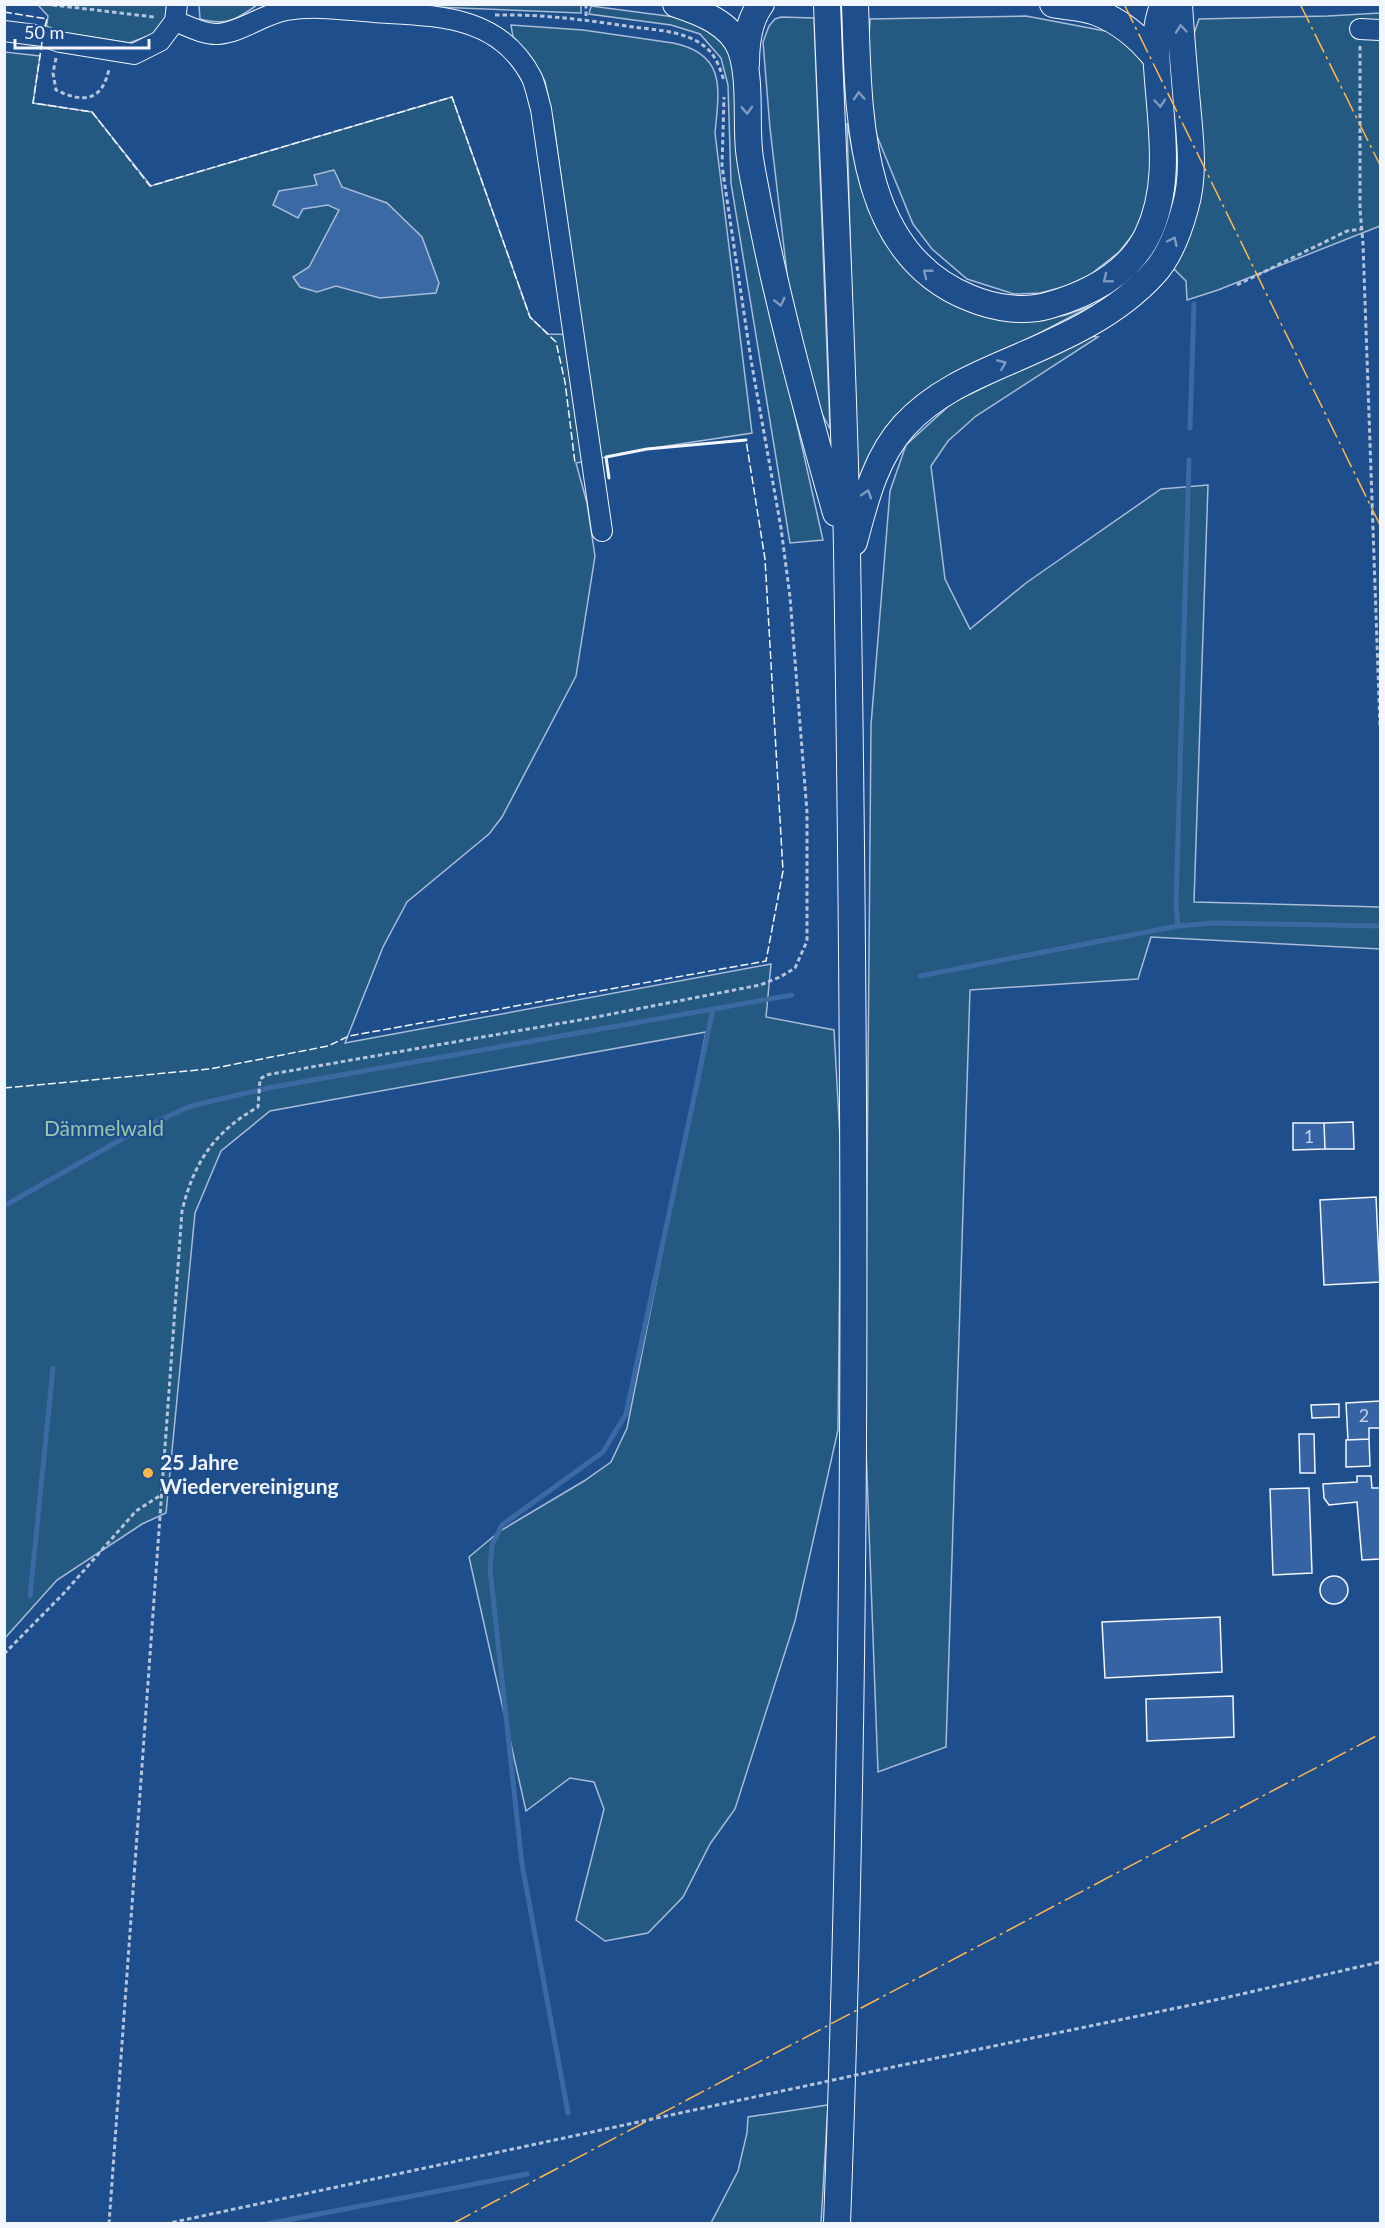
<svg xmlns="http://www.w3.org/2000/svg" width="1385" height="2228" viewBox="0 0 1385 2228" font-family="Lato,sans-serif">
	<rect width="100%" height="100%" fill="#1f4e8c"/>
	<!-- green -->
	<path fill="#245a82" stroke="#a8bbd7" stroke-width="1.5" d="M 38,5 L 167,5 L 165,19 L 156,33 L 129,43 L 46,30 L 48,16 Z
		M 199,5 L 257,5 C 236,20 226,26 200,19 Z
		M 386,5 L 581,5 L 581,13 Z
		M 591,6 L 690,19 L 716,32 L 733,56 L 757,247 L 823,540 L 790,543 L 731,183 L 728,85 L 721,58 L 700,34 L 671,25 L 589,14 Z
		M 1380,13 L 1380,226 L 1218,290 L 1187,300 L 1186,281 L 1170,265 L 1198,193 L 1202,131 L 1191,43 L 1199,19 L 1328,16 Z
		M 1026,16 L 1116,33 L 1136,49 L 1148,68 L 1156,158 L 1146,209 L 1135,232 L 1119,252 L 1090,275 L 1067,286 L 1040,293 L 1014,294 L 967,279 L 932,249 L 913,224 L 877,136 L 871,111 L 867,77 L 870,19 Z
		M 781,17 L 814,18 L 830,429 L 812,395 L 791,308 L 770,128 L 763,42 L 769,26 L 775,19 Z
		M 511,25 L 583,30 L 673,43 C 727,54 719,90 715,133 L 752,433 L 647,449 L 576,463 L 587,503 L 595,556 L 576,676 L 502,817 L 489,834 L 407,902 L 383,947 L 345,1043 L 771,964 L 766,1017 L 834,1030 L 841,1156 L 838,1430 L 795,1621 L 735,1809 L 710,1844 L 683,1897 L 648,1933 L 605,1941 L 576,1920 L 604,1809 L 594,1782 L 570,1778 L 526,1811 L 469,1557 L 500,1531 L 584,1481 L 611,1462 L 627,1428 L 706,1032 L 270,1111 L 221,1151 L 195,1213 L 166,1513 L 142,1524 L 57,1580 L 5,1638 L 5,52 L 40,56 L 33,103 L 92,112 L 151,186 L 452,97 L 530,317 L 548,334 L 583,335 L 554,126 L 545,81 L 531,57 L 513,37 Z
		M 847,123 L 853,153 L 864,185 L 903,263 L 925,287 L 941,298 L 958,307 L 985,316 L 1044,319 L 1066,315 L 1093,305 L 933,389 L 857,495 Z
		M 1080,335 L 1098,337 L 976,416 L 948,441 L 931,466 L 945,579 L 970,629 L 1026,583 L 1161,489 L 1208,485 L 1194,902 L 1380,907 L 1380,949 L 1151,937 L 1138,979 L 970,990 L 946,1747 L 878,1772 L 865,1421 L 871,725 L 890,491 L 906,445 L 952,403 L 1037,361 Z
		M 828,2105 L 821,2223 L 711,2223 L 738,2171 L 747,2133 L 748,2117 Z"/>
	<!-- water -->
	<path fill="#3b69a3" stroke="#a8bbd7" stroke-width="1.5" d="M 334,170 L 342,187 L 387,203 L 422,237 L 439,283 L 436,293 L 380,298 L 336,286 L 317,292 L 300,287 L 293,277 L 309,267 L 339,210 L 328,205 L 303,209 L 298,218 L 273,205 L 279,191 L 317,185 L 314,175 Z"/>
	<g fill="none" stroke-linecap="round" stroke-linejoin="round">
		<!-- stream -->
		<path stroke="#3b69a3" stroke-width="5" d="M 1190,428 L 1194,304
			M 1178,926 L 1176,906 L 1189,460
			M 920,976 L 1178,926 L 1213,923 L 1380,926
			M 4,1206 L 136,1131 L 191,1106 L 268,1088 L 792,995
			M 30,1596 L 53,1368
			M 568,2113 L 522,1864 L 490,1569 L 492,1545 L 502,1525 L 603,1452 L 626,1414 L 713,1009
			M 267,2224 L 527,2174"/>
	</g>
	<!-- building -->
	<path fill="#3563a3" stroke="#f2f6ff" stroke-width="1.5" d="M 1353,1122 L 1354,1149 L 1325,1149 L 1324,1123 Z
		M 1293,1123 L 1324,1123 L 1325,1149 L 1293,1150 Z
		M 1376,1197 L 1380,1282 L 1324,1285 L 1320,1200 Z
		M 1380,1401 L 1380,1428 L 1369,1428 L 1369,1439 L 1348,1440 L 1346,1403 Z
		M 1339,1404 L 1339,1417 L 1312,1418 L 1311,1405 Z
		M 1299,1434 L 1314,1434 L 1315,1473 L 1300,1473 Z
		M 1369,1439 L 1370,1466 L 1346,1467 L 1346,1440 Z
		M 1357,1476 L 1371,1476 L 1372,1488 L 1380,1488 L 1380,1559 L 1362,1560 L 1357,1502 L 1329,1505 L 1324,1498 L 1323,1484 L 1357,1482 Z
		M 1309,1488 L 1312,1573 L 1273,1575 L 1270,1489 Z
		M1320 1590a14 14 0 1 1 28 0a14 14 0 1 1-28 0Z
		M 1220,1617 L 1222,1672 L 1105,1678 L 1102,1622 Z
		M 1233,1696 L 1234,1737 L 1147,1741 L 1146,1699 Z"/>
	<g fill="none" stroke-linecap="round" stroke-linejoin="round">
		<!-- minor casing -->
		<g stroke="#f2f6ff" stroke-width="22">
			<path id="minor" d="M 175,21 C 188,26 204,35 218,34 C 242,32 263,14 287,10 C 315,5 346,10 374,12 C 436,16 499,14 532,78 C 536,88 538,99 541,109 L 602,531
				M 1360,29 L 1380,30
				M 4,31 L 43,36 L 60,42 L 134,54 L 160,41 L 175,21 L 177,4"/>
		</g>
		<!-- major casing -->
		<g stroke="#f2f6ff" stroke-width="28">
			<path id="major" d="M 676,4 C 700,12 731,23 741,50 C 751,79 746,119 749,150 C 750,160 752,171 754,181 C 775,294 805,404 836,513
				M 827,4 C 834,186 844,369 847,551 C 856,1108 858,1666 837,2224
				M 855,4 C 859,108 854,252 970,298 C 994,308 1024,313 1050,305 C 1088,294 1128,274 1147,236 C 1171,187 1162,133 1158,80 C 1156,55 1153,28 1164,4
				M 1053,4 C 1067,7 1083,7 1096,12 C 1120,21 1140,38 1156,58
				M 746,64 C 746,44 748,21 761,4
				M 854,542 C 865,501 875,458 904,426 C 933,394 972,377 1012,360 C 1063,338 1116,315 1154,273 C 1170,256 1179,230 1185,208 C 1195,175 1190,138 1187,104 C 1184,71 1181,38 1179,4"/>
		</g>
		<!-- path -->
		<path stroke="#b3c4dc" stroke-width="3" stroke-dasharray="4.5 3" stroke-linecap="butt" d="M 45,4 L 154,17
			M 586,4 L 586,20
			M 495,15 C 541,14 587,20 633,27 C 656,30 685,31 704,46 C 716,55 720,68 724,81
			M 1360,46 L 1360,209 L 1363,244 L 1380,728
			M 56,58 L 53,73 L 56,90 C 83,103 102,102 109,69
			M 1237,285 L 1347,231 L 1361,229
			M 4,1654 L 65,1592 L 136,1511 L 161,1495
			M 898,2066 L 1220,1999 L 1380,1962
			M 109,2224 L 182,1211 C 194,1162 214,1132 258,1107 L 260,1079 L 266,1075 L 591,1018 L 760,985 L 780,977 L 795,968 L 807,941 L 807,812 L 790,597 L 781,528 L 751,360 L 722,166 L 724,97
			M 165,2224 L 810,2085"/>
		<!-- minor -->
		<use href="#minor" stroke="#1f4e8c" stroke-width="20"/>
		<!-- major -->
		<use href="#major" stroke="#1f4e8c" stroke-width="26"/>
		<!-- path-bridge -->
		<path stroke="#b3c4dc" stroke-width="3" stroke-dasharray="4.5 3" stroke-linecap="butt" d="M 810,2085 L 898,2066"/>
		<!-- fence -->
		<path stroke="#f2f6ff" stroke-width="1.5" stroke-dasharray="8 3" stroke-linecap="butt" d="M 4,12 L 47,19 L 44,30
			M 42,42 L 33,103 L 92,112 L 150,186 L 452,97 L 530,317 L 556,342 L 565,382 L 575,463
			M 4,1088 L 210,1069 L 328,1046 L 349,1036 L 766,961 L 783,871 L 765,559 L 746,440"/>
		<!-- wall -->
		<path stroke="#f2f6ff" stroke-width="3" d="M 609,478 L 606,457 L 647,449 L 746,440"/>
		<!-- power -->
		<path stroke="#ffb74d" stroke-width="1.5" stroke-dasharray="21 4.5 3 4.5" stroke-linecap="butt" d="M 1124,4 L 1380,525
			M 1300,4 L 1380,165
			M 452,2224 L 1380,1734"/>
	</g>
	<!-- one-way arrows -->
	<defs><path id="oneway-chevron" d="M-2-3.5L2.5 0L-2 3.5" fill="none" stroke-width="1.6" stroke-linecap="round" stroke-linejoin="round" transform="scale(1.5)"/></defs>
	<g stroke="#7e9ac0">
		<use href="#oneway-chevron" transform="translate(1181 29) rotate(-95)"/>
		<use href="#oneway-chevron" transform="translate(859 96) rotate(-93)"/>
		<use href="#oneway-chevron" transform="translate(1160 103) rotate(85)"/>
		<use href="#oneway-chevron" transform="translate(747 110) rotate(88)"/>
		<use href="#oneway-chevron" transform="translate(1173 241) rotate(-65)"/>
		<use href="#oneway-chevron" transform="translate(927 273) rotate(-142)"/>
		<use href="#oneway-chevron" transform="translate(1107 279) rotate(141)"/>
		<use href="#oneway-chevron" transform="translate(780 302) rotate(76)"/>
		<use href="#oneway-chevron" transform="translate(1002 364) rotate(-23)"/>
		<use href="#oneway-chevron" transform="translate(867 494) rotate(-72)"/>
	</g>
	<!-- markers -->
	<circle fill="#ffb74d" stroke="#1f4e8c" stroke-width="2" cx="148" cy="1473" r="6"/>
	<g text-anchor="middle" dominant-baseline="central" stroke-width="4.5" stroke-linejoin="round" paint-order="stroke">
		<!-- number labels -->
		<g font-size="18" fill="#c3d1e8">
			<text x="1309" y="1136">1</text>
			<text x="1364" y="1415">2</text>
		</g>
		<!-- park labels -->
		<g font-size="21" fill="#97c8a6" stroke="#1f4e8c">
			<text x="104" y="1127">Dämmelwald</text>
		</g>
		<!-- poi labels -->
		<g font-size="21" font-weight="bold" fill="#f2f6ff" stroke="#1f4e8c" text-anchor="start">
			<text x="160" y="1461">25 Jahre<tspan x="160" dy="24">Wiedervereinigung</tspan></text>
		</g>
	</g>
	<!-- border -->
	<rect width="1385" height="2228" fill="none" stroke="#f2f6ff" stroke-width="12"/>
	<!-- scale -->
	<path d="M15 39v9h134v-9" fill="none" stroke="#f2f6ff" stroke-width="3"/>
	<text x="24" y="39" font-size="18" fill="#f2f6ff" stroke="#1f4e8c" stroke-width="4.5" paint-order="stroke">50 m</text>
</svg>
